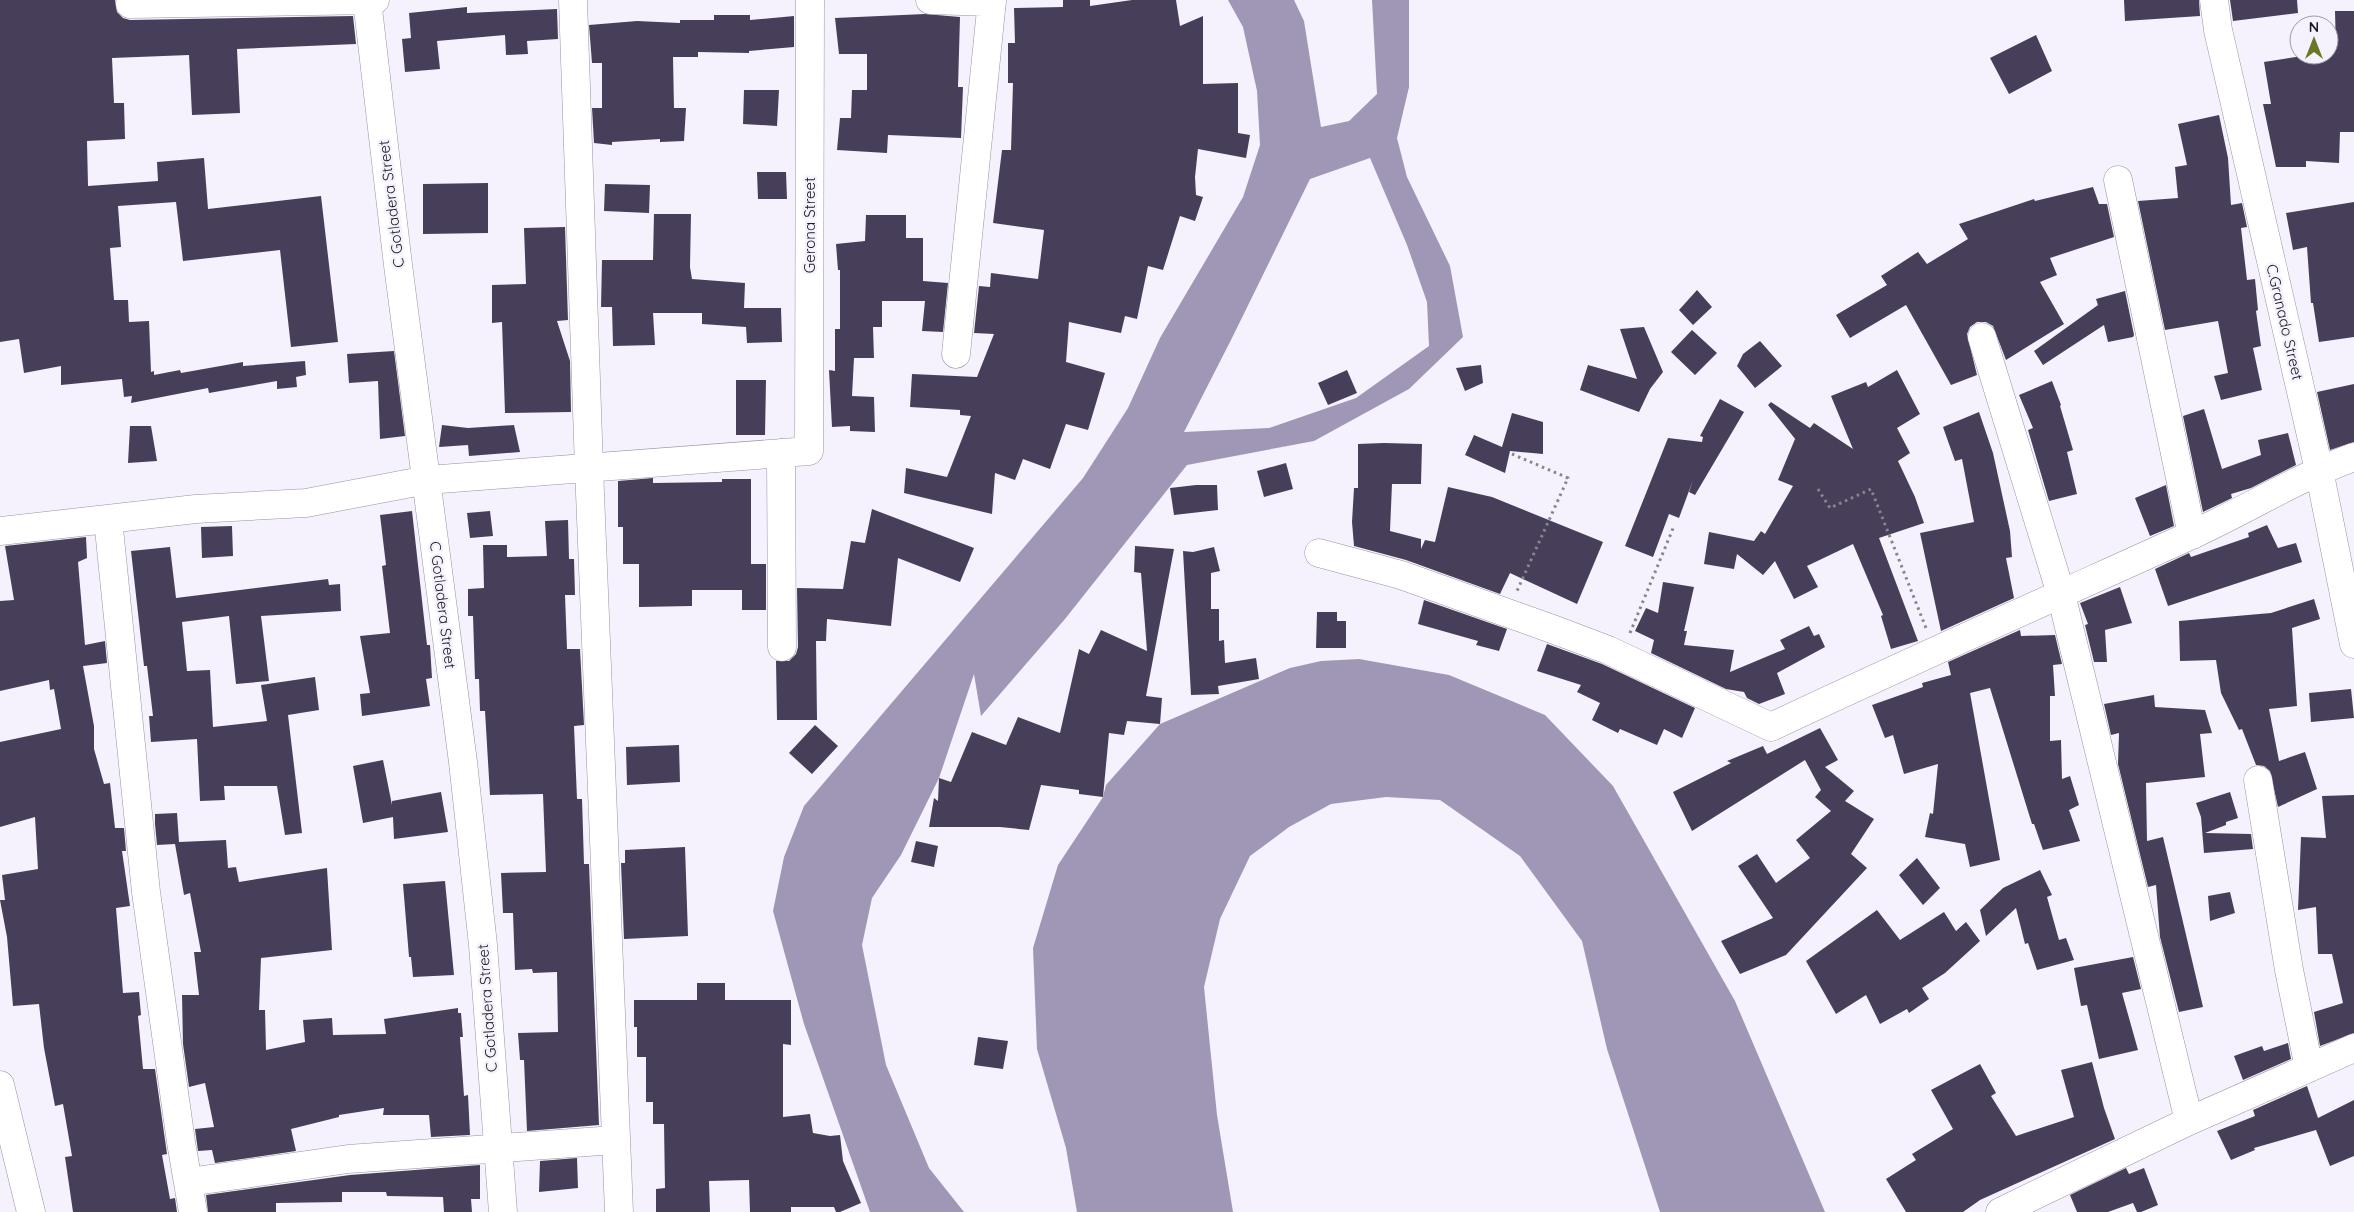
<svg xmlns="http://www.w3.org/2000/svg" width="2354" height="1212" viewBox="0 0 2354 1212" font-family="Quicksand,sans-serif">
	<rect width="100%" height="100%" fill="#f5f2fe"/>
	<!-- water -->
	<path fill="#a097b6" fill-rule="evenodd" d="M 1228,0 L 1294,0 L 1304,21 L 1321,127 L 1349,121 L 1377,94 L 1372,0 L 1409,0 L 1409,87 L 1397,138 L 1407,177 L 1450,266 L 1463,337 L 1409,389 L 1314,441 L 1187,465 L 1065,619 L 981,716 L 974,674 L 939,778 L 901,855 L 872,898 L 862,945 L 886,1065 L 929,1168 L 964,1212 L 870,1212 L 804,1024 L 773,911 L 784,857 L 804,806 L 1083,478 L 1128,408 L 1160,338 L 1243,197 L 1260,145 L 1257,91 L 1243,27 ZM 1370,158 L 1407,245 L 1427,302 L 1429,346 L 1356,398 L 1269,428 L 1184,432 L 1231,340 L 1310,179 Z
		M 1359,659 L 1449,675 L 1545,715 L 1613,786 L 1735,1001 L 1825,1212 L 1660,1212 L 1607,1049 L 1582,941 L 1520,856 L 1440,800 L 1386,797 L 1331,804 L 1289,827 L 1250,856 L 1220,919 L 1204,987 L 1217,1115 L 1233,1212 L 1077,1212 L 1066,1148 L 1037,1049 L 1033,948 L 1058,865 L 1103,797 L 1106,785 L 1160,724 L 1290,668 L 1321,661 Z"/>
	<!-- building -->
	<path fill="#473f59" d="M 0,0 L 115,0 L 117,12 L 123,18 L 130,20 L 353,16 L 356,44 L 237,49 L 240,113 L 192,115 L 189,55 L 112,58 L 114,103 L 124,103 L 125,139 L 87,141 L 88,186 L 158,181 L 157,162 L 204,158 L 208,209 L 321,196 L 338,342 L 291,347 L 280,250 L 183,261 L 176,202 L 118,206 L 121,247 L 110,248 L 114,300 L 128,300 L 129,322 L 149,321 L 151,372 L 154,371 L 154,375 L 180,370 L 181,373 L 243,362 L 243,366 L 305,361 L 306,375 L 296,377 L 297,387 L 277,389 L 277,381 L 209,393 L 208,388 L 131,403 L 132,396 L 124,397 L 122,379 L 61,385 L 61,366 L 24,373 L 19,339 L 0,342 Z
		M 1063,0 L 1090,0 L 1090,6 L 1132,0 L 1176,0 L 1180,26 L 1203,16 L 1203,84 L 1238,83 L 1238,133 L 1250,135 L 1246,158 L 1198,149 L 1195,177 L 1196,195 L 1203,197 L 1195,221 L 1180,216 L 1163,270 L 1148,266 L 1137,319 L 1125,316 L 1121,333 L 1069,322 L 1066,362 L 1105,373 L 1088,430 L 1066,424 L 1050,469 L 1023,459 L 1015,480 L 995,473 L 992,514 L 904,493 L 906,468 L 947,477 L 971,416 L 960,415 L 960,410 L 910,407 L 912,374 L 977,377 L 994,334 L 974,333 L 979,286 L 990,287 L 991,273 L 1038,279 L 1044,230 L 993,223 L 1002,150 L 1011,150 L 1013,83 L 1008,83 L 1008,43 L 1015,43 L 1014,8 L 1063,7 Z
		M 2124,0 L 2199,0 L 2200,16 L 2125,21 Z
		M 2230,0 L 2297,0 L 2298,13 L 2233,21 Z
		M 467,7 L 467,13 L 557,9 L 558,39 L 527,41 L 528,54 L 506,55 L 505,35 L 437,41 L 440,69 L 405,72 L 402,39 L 411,38 L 409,13 Z
		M 2335,11 L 2354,11 L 2354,132 L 2340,132 L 2339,163 L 2306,161 L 2306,167 L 2276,167 L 2263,104 L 2271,104 L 2264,62 L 2309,55 L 2329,55 L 2329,52 L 2336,51 Z
		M 925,14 L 960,17 L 958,87 L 963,87 L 961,138 L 888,135 L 887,153 L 837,150 L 840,118 L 851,118 L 852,90 L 867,90 L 867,54 L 839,54 L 835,18 Z
		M 714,15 L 750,15 L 750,20 L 794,16 L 794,47 L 749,51 L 749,53 L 698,52 L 698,57 L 673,57 L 674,108 L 686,108 L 684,141 L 660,142 L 660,139 L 612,142 L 612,145 L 594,143 L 592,108 L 602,108 L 602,63 L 592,63 L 589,25 L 637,21 L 680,23 L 680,20 L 714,20 Z
		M 2036,35 L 2052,71 L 2009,94 L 1990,58 Z
		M 744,90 L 779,90 L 777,126 L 743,124 Z
		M 2219,115 L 2228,158 L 2231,205 L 2242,203 L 2247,227 L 2241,228 L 2247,280 L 2255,279 L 2258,310 L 2256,311 L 2261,346 L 2253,348 L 2262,390 L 2221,400 L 2214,376 L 2228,373 L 2218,321 L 2165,330 L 2138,201 L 2178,198 L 2175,167 L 2187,165 L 2178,124 Z
		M 757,172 L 786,172 L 787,199 L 758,199 Z
		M 488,183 L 488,233 L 423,234 L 423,184 Z
		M 605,184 L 650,185 L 649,213 L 604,211 Z
		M 2093,187 L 2099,204 L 2107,204 L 2114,237 L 2050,258 L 2057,275 L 2040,282 L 2064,324 L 2006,360 L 1993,326 L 1986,322 L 1977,322 L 1970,327 L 1967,334 L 1977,375 L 1951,385 L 1906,305 L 1850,338 L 1836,315 L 1887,285 L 1881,276 L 1918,252 L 1927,264 L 1968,239 L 1959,224 L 2034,199 L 2035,201 Z
		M 2354,202 L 2354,337 L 2319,342 L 2313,303 L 2311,303 L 2307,247 L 2293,250 L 2286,213 Z
		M 654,214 L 691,214 L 690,267 L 692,279 L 745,283 L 744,308 L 781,308 L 782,342 L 747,343 L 746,327 L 702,324 L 702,313 L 653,313 L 655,345 L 613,346 L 612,307 L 601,307 L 602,260 L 653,260 Z
		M 866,215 L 906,215 L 906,238 L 923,238 L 923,281 L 948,283 L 943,332 L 922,331 L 925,301 L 882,301 L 882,327 L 873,327 L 874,358 L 854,358 L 852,396 L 874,397 L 875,432 L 850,431 L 850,426 L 832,427 L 829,370 L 835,371 L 835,329 L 840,329 L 840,270 L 838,270 L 836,244 L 865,241 Z
		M 565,227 L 568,320 L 557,321 L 570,361 L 571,412 L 505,413 L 502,322 L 492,323 L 492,285 L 526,284 L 524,228 Z
		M 1697,290 L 1712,307 L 1693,325 L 1679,310 Z
		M 2125,291 L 2134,335 L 2133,337 L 2108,342 L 2104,325 L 2043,365 L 2034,351 L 2098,305 L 2096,299 Z
		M 1644,327 L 1663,372 L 1650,389 L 1639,412 L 1580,390 L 1588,365 L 1637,379 L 1620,329 Z
		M 1692,330 L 1717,353 L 1695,375 L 1671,352 Z
		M 1760,341 L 1782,366 L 1755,388 L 1737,366 L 1743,354 Z
		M 394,351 L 405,436 L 380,439 L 378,381 L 349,383 L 347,354 Z
		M 1481,365 L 1483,383 L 1465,391 L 1456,368 Z
		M 1347,370 L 1357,393 L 1328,405 L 1318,383 Z
		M 1897,370 L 1920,414 L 1897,428 L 1910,453 L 1898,461 L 1915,497 L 1924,523 L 1879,538 L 1918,641 L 1891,649 L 1881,616 L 1883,615 L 1853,544 L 1807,566 L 1818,587 L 1794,599 L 1775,561 L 1763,575 L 1737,554 L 1734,569 L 1704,564 L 1709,532 L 1754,541 L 1761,531 L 1765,534 L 1793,486 L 1778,480 L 1795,439 L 1796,440 L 1768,405 L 1771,402 L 1810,428 L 1814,423 L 1853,449 L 1831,396 L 1866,382 L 1868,387 Z
		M 736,380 L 766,380 L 765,435 L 736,435 Z
		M 2052,381 L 2061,405 L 2060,406 L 2073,450 L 2067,452 L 2077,494 L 2049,501 L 2028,430 L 2033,428 L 2019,395 Z
		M 2354,384 L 2354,442 L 2330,450 L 2317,392 Z
		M 1720,399 L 1744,412 L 1695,495 L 1689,492 L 1693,480 L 1679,518 L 1669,514 L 1653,557 L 1625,546 L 1668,438 L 1702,442 L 1703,437 L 1700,436 Z
		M 2204,409 L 2222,469 L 2261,455 L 2258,440 L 2288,433 L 2296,465 L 2251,488 L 2231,494 L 2232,498 L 2203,512 L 2183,416 Z
		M 1979,412 L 1993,453 L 2010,531 L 2012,557 L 2006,558 L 2014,598 L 1941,631 L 1920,533 L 1974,522 L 1962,459 L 1955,461 L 1943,427 Z
		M 1512,413 L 1543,422 L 1543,454 L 1510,451 L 1505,473 L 1465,455 L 1474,435 L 1502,447 Z
		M 442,425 L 468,428 L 514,425 L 520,452 L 469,456 L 468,445 L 439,447 Z
		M 130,426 L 151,426 L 157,461 L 128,463 Z
		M 1384,443 L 1422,444 L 1421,484 L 1392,484 L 1390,531 L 1421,539 L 1421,549 L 1425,540 L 1435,542 L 1448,487 L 1492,497 L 1603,542 L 1577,604 L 1510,573 L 1500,594 L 1406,560 L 1354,546 L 1352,522 L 1354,488 L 1358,488 L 1358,444 Z
		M 1286,463 L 1293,489 L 1264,497 L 1257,471 Z
		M 653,478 L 653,483 L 722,482 L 722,479 L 751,479 L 751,564 L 766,564 L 766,610 L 742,610 L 742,590 L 692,590 L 692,606 L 639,607 L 639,564 L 623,564 L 623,527 L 618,527 L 618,481 Z
		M 1196,485 L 1217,485 L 1218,510 L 1174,515 L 1170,488 Z
		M 2166,485 L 2174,526 L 2150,536 L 2135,498 Z
		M 872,509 L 974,548 L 960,582 L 898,558 L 891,626 L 827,619 L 826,641 L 816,641 L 817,720 L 777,720 L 776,661 L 789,661 L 796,654 L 798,647 L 797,588 L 843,589 L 851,541 L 865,543 Z
		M 412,511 L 427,645 L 430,645 L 432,678 L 426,679 L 430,706 L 362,716 L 360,694 L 370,693 L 360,636 L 390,633 L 382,566 L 386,565 L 380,515 Z
		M 490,511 L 493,536 L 470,538 L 467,513 Z
		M 568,520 L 569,559 L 574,559 L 575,595 L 565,595 L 567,649 L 580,649 L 584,725 L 574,726 L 577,799 L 582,799 L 584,864 L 589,864 L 599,1125 L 527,1131 L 524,1060 L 520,1060 L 518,1033 L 558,1032 L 557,972 L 533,973 L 532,969 L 515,970 L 513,913 L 503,913 L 501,873 L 546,872 L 543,794 L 490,795 L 485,711 L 480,711 L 479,679 L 475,679 L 473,616 L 468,616 L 468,589 L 484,588 L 483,545 L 507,545 L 507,557 L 547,556 L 545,521 Z
		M 2267,525 L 2278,548 L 2296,543 L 2302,562 L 2168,606 L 2155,569 L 2189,553 L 2191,557 L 2249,537 L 2248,533 Z
		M 232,526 L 233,556 L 202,558 L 201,527 Z
		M 86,537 L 87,558 L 78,562 L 85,645 L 105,641 L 107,663 L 83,666 L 94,726 L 94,749 L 104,784 L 110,783 L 115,828 L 124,828 L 126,851 L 122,851 L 130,906 L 116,908 L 123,993 L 139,992 L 141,1015 L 138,1016 L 143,1069 L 155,1069 L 167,1154 L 162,1155 L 170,1199 L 175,1198 L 177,1212 L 73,1212 L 65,1157 L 72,1156 L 63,1104 L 55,1106 L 44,1048 L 39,1004 L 13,1006 L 7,937 L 0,900 L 5,900 L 2,875 L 38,869 L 35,817 L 0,827 L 0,742 L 61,729 L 54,689 L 50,690 L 49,680 L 0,691 L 0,601 L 14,600 L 5,546 Z
		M 1135,546 L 1174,549 L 1146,696 L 1162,698 L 1160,724 L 1127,721 L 1124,735 L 1109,733 L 1103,797 L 1079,794 L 1079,790 L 1041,785 L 1029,830 L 1000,827 L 929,827 L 934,798 L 938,801 L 939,778 L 951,782 L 972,732 L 1006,745 L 1018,717 L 1060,733 L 1079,649 L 1089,654 L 1101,630 L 1147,651 L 1141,573 L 1134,572 Z
		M 170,547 L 176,598 L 328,579 L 329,585 L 340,584 L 341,611 L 261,616 L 269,681 L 236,684 L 229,616 L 182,622 L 187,671 L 210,670 L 213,727 L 267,721 L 261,685 L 315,677 L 319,710 L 288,715 L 302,833 L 285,835 L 277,786 L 224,786 L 225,800 L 200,801 L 197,739 L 151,742 L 149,716 L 153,716 L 147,666 L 144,666 L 131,551 Z
		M 1214,547 L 1220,571 L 1211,573 L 1211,609 L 1219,609 L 1219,641 L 1224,640 L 1225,663 L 1256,658 L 1259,679 L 1218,686 L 1219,694 L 1191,695 L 1183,551 L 1193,552 Z
		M 1663,582 L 1694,587 L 1684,631 L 1687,631 L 1684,645 L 1734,650 L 1730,672 L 1785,649 L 1780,640 L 1809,626 L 1814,636 L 1819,634 L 1825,647 L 1777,673 L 1785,694 L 1759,704 L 1747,698 L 1744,692 L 1726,689 L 1651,653 L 1654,640 L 1635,631 L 1646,608 L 1658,613 Z
		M 2120,587 L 2132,623 L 2105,630 L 2107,662 L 2094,662 L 2085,625 L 2088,624 L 2080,603 Z
		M 2314,599 L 2320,619 L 2292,628 L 2297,706 L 2269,709 L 2279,761 L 2305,752 L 2317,789 L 2278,807 L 2270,771 L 2264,766 L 2256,765 L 2242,729 L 2239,730 L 2221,693 L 2216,660 L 2180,661 L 2179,621 L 2271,613 Z
		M 1424,600 L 1507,629 L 1499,651 L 1476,645 L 1478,641 L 1418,624 Z
		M 1317,612 L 1337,612 L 1337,621 L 1346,621 L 1346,648 L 1316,648 Z
		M 2020,630 L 2021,636 L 2055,635 L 2062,664 L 2053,665 L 2055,696 L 2050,696 L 2050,741 L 2061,740 L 2062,779 L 2070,776 L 2079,805 L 2069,810 L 2080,841 L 2043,850 L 2034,824 L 2032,824 L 1990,688 L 1970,693 L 2000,860 L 1970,867 L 1965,844 L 1925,837 L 1930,813 L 1933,814 L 1938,764 L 1904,774 L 1893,735 L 1885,738 L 1872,705 L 1923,687 L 1922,683 L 1951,675 L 1948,662 Z
		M 1547,644 L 1602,664 L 1695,708 L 1682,738 L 1664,729 L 1657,745 L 1620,729 L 1618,733 L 1592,720 L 1600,703 L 1577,692 L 1581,685 L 1537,671 Z
		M 2351,689 L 2354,718 L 2311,722 L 2309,693 Z
		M 2154,695 L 2155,707 L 2205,710 L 2212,733 L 2200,734 L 2205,777 L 2146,783 L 2147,841 L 2163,837 L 2203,1007 L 2179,1012 L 2160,937 L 2156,885 L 2148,887 L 2118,764 L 2119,733 L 2111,735 L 2104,704 Z
		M 815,725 L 838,746 L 812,774 L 789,753 Z
		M 1820,728 L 1838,760 L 1825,767 L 1854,791 L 1845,801 L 1874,819 L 1851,854 L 1867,868 L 1786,955 L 1740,974 L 1721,941 L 1773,918 L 1738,866 L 1757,854 L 1776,883 L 1810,858 L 1796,840 L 1831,811 L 1815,797 L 1821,790 L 1805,760 L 1692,831 L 1673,792 L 1731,763 L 1727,761 L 1763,746 L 1767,754 Z
		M 679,745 L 680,782 L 627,785 L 626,747 Z
		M 383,760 L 392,805 L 392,801 L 441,792 L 448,832 L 394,839 L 393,817 L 363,823 L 353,766 Z
		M 2230,792 L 2238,818 L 2226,822 L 2226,825 L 2205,833 L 2251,834 L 2253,849 L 2204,853 L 2201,817 L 2196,803 Z
		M 2354,795 L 2354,1033 L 2320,1046 L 2314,1012 L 2343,1003 L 2332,954 L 2318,954 L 2316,907 L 2298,910 L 2301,837 L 2326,838 L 2322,796 Z
		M 177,813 L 179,842 L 226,840 L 228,868 L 236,867 L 239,882 L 327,868 L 332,950 L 261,958 L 259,1010 L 265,1010 L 266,1050 L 305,1042 L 303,1020 L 332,1018 L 333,1035 L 386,1034 L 384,1019 L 458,1008 L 458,1013 L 461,1013 L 463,1037 L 460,1037 L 464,1096 L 468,1095 L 470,1135 L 431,1137 L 429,1115 L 383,1115 L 384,1108 L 339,1115 L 339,1117 L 291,1129 L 296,1151 L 215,1163 L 212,1150 L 198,1151 L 195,1129 L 214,1127 L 205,1083 L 189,1087 L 183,1044 L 182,995 L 199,995 L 194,952 L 201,952 L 190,893 L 184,895 L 175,844 L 157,845 L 155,824 L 155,814 Z
		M 916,841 L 938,846 L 934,867 L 911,862 Z
		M 685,847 L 688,936 L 624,939 L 621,863 L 625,863 L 625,850 Z
		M 1917,858 L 1940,888 L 1923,905 L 1899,875 Z
		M 2040,870 L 2052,895 L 2047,897 L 2059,940 L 2066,938 L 2074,960 L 2037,970 L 2028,943 L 2025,944 L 2016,908 L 1986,936 L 1980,910 L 2003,888 Z
		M 445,881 L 454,975 L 413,977 L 411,957 L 409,957 L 403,884 Z
		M 2230,892 L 2235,913 L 2210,921 L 2208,896 Z
		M 1877,910 L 1900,940 L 1944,912 L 1956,931 L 1966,922 L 1980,941 L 1945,973 L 1922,988 L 1929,999 L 1909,1013 L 1907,1009 L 1880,1024 L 1866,995 L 1836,1014 L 1806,961 Z
		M 2133,957 L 2141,989 L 2122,993 L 2138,1050 L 2099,1059 L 2087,1005 L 2081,1006 L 2074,968 Z
		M 697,983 L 725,983 L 725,1000 L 791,1000 L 791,1045 L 783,1044 L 783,1117 L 810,1114 L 813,1133 L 830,1136 L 840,1135 L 843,1161 L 861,1203 L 840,1212 L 836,1212 L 834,1207 L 791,1207 L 791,1212 L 750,1212 L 749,1180 L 709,1181 L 710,1212 L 656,1212 L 656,1189 L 665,1188 L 664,1124 L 653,1124 L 653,1102 L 646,1102 L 646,1057 L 637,1057 L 637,1027 L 634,1027 L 634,1000 L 697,1000 Z
		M 978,1037 L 1008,1041 L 1003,1069 L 974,1065 Z
		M 2288,1043 L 2291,1059 L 2243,1080 L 2234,1056 L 2262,1046 L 2264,1051 Z
		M 2092,1062 L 2104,1108 L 2115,1139 L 1980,1200 L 1963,1212 L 1906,1212 L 1886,1179 L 1916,1160 L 1912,1154 L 1953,1129 L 1931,1090 L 1980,1064 L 1996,1093 L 1991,1096 L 2016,1136 L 2074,1117 L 2061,1070 Z
		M 2307,1086 L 2318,1118 L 2354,1100 L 2354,1156 L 2330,1166 L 2316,1130 L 2254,1148 L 2255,1150 L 2231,1160 L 2217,1131 L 2255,1116 L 2253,1110 Z
		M 577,1158 L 578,1188 L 539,1192 L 540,1161 Z
		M 480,1165 L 480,1199 L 471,1199 L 472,1212 L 444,1212 L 443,1197 L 387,1196 L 386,1192 L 342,1192 L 342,1202 L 276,1203 L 276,1212 L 208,1212 L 206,1195 L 350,1175 Z
		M 2126,1168 L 2129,1174 L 2144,1168 L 2158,1205 L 2141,1212 L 2137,1212 L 2133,1203 L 2108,1212 L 2077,1212 L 2070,1195 Z"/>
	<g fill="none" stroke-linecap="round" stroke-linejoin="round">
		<!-- minor casing -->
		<g stroke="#9793a1" stroke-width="29">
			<path id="minor" d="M 367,0 L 398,265 L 463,762 L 483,945 L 503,1212
				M 573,0 L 589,468 L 619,1212
				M 930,0 L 992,2
				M 2214,0 L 2218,30 L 2319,470 L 2354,644
				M 130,4 L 375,0
				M 2118,180 L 2192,535
				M 1982,337 L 2061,594 L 2189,1121
				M 956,354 L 992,0
				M 781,453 L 782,647
				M 108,519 L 146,892 L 181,1142 L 193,1212
				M 0,531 L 196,509 L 306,503 L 427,480 L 809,451 L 810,0
				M 1319,553 L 1401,575 L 1555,630 L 1608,650 L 1771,727 C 1909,662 2048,600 2187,537 C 2243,512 2296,478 2354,457
				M 2258,780 L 2289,970 L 2309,1068
				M 0,1085 L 31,1212
				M 189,1182 L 348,1159 L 615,1140
				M 2000,1212 L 2189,1121 L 2354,1048"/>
		</g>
		<!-- path -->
		<path stroke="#88858e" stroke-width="3" stroke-dasharray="2.5 4" stroke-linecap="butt" d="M 1512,454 L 1568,478 L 1517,591
			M 1818,489 L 1830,508 L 1871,489 L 1926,628
			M 1630,633 L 1674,526"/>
		<!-- minor -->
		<use href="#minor" stroke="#fff" stroke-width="28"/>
	</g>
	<g text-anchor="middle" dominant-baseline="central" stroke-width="5" stroke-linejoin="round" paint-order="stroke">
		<!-- street labels -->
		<g font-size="15" fill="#1b191f" stroke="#f5f2fe">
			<text transform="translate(391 204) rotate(-97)">C Gotladera Street</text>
			<text transform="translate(809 225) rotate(-90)">Gerona Street</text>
			<text transform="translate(2285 322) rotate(77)">C.Granado Street</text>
			<text transform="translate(443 605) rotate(83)">C Gotladera Street</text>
			<text transform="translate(487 1008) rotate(-94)">C Gotladera Street</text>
		</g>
	</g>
	<!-- north arrow -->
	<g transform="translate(2314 40)"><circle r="24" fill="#f5f2fe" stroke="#9e9ba5"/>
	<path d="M0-4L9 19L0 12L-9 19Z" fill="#6a7825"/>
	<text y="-8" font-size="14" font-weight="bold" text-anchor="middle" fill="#1b191f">N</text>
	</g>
</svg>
